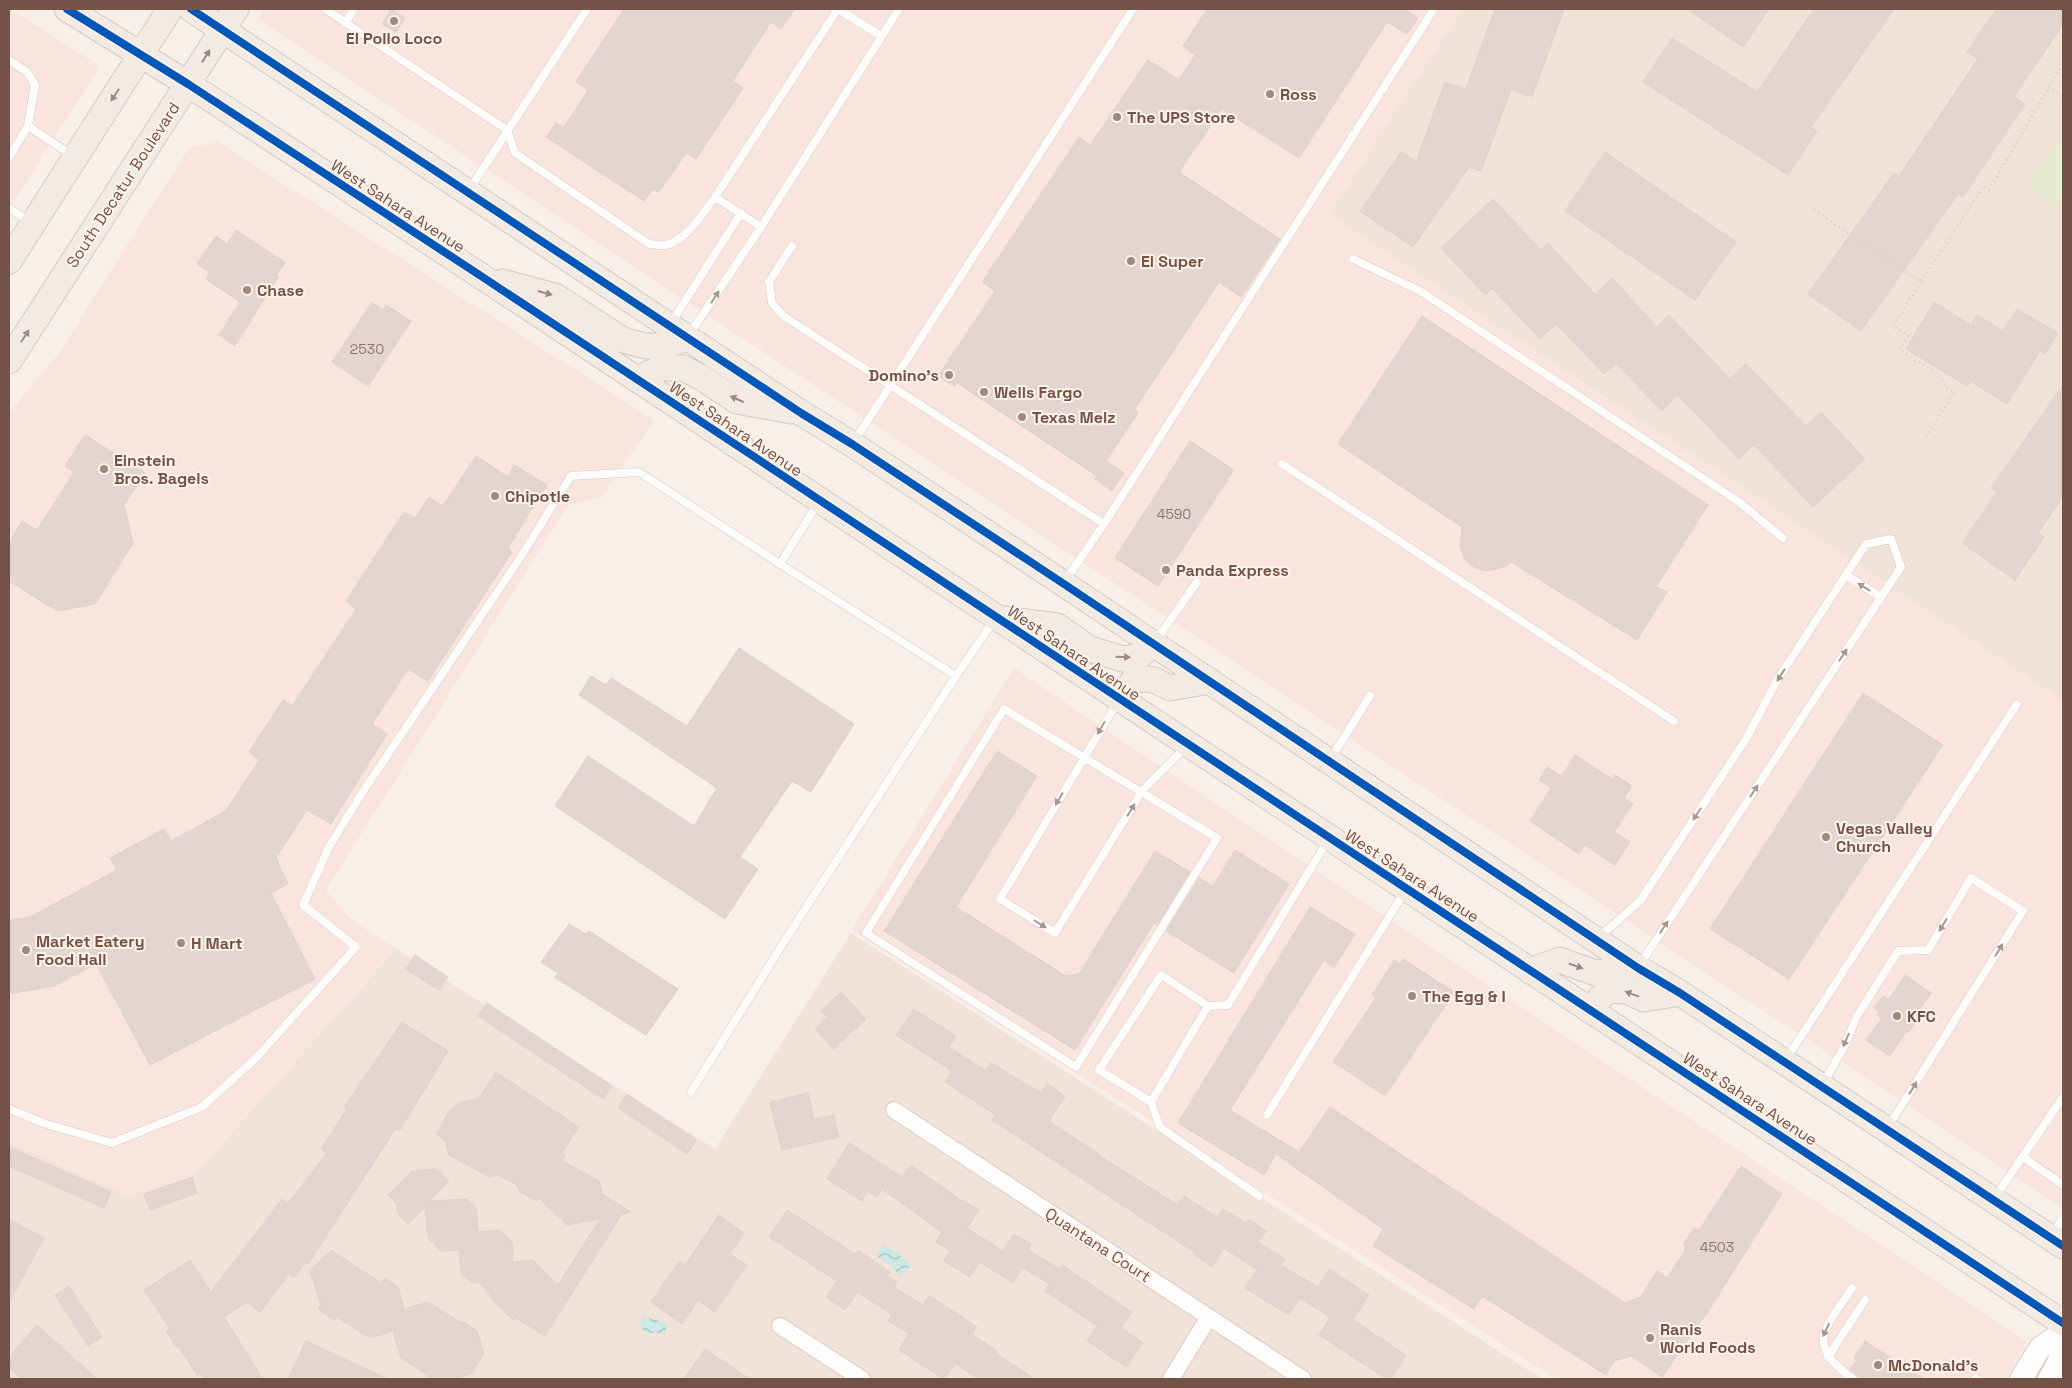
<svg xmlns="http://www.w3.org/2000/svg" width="2072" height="1388" viewBox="0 0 2072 1388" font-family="'Space Grotesk',sans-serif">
	<defs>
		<pattern id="water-waves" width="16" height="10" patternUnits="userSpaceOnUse" patternTransform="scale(1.25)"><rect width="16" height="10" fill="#cae9e7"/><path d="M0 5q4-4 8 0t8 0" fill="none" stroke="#a9bfbd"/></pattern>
	</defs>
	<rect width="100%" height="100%" fill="#f7efe8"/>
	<!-- residential -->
	<path fill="#f2e3d8" d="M 1462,9 L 2063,9 L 2063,701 L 1329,214 Z
		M 851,933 L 1542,1379 L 9,1379 L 9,1142 L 127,1195 L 192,1177 L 396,949 L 715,1149 Z"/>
	<!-- commercial -->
	<path fill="#fae5de" d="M 9,9 L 100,66 L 9,209 Z
		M 264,9 L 1462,9 L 1329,214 L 2063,701 L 2063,1208 L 258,19 Z
		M 218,142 L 654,420 L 602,497 L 568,505 L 326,890 L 349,918 L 396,949 L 192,1177 L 127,1195 L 9,1142 L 9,413 L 59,353 L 189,148 Z
		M 1014,668 L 1321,874 L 2027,1342 L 2006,1379 L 1557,1379 L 852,930 Z"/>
	<!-- pitch -->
	<path fill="#e5ecd2" d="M 2063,134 L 2063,192 L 2055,205 L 2028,187 Z"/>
	<!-- water -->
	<path fill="url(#water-waves)" d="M 884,1245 L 899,1254 L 911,1266 L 900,1276 L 892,1266 L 878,1257 L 877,1253 Z
		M 643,1317 L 665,1322 L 667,1326 L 665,1333 L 648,1333 L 643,1331 L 640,1323 Z"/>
	<!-- building -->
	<path fill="#e3d6d0" stroke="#e0d1ca" d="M 391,9 L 405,18 L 396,32 L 382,24 Z
		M 624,9 L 795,9 L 781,29 L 771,22 L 733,81 L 743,88 L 696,159 L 686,153 L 659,192 L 653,189 L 644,201 L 546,137 L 556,123 L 564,127 L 588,90 L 576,82 Z
		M 1207,9 L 1404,9 L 1418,18 L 1407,34 L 1387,22 L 1299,158 L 1222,109 L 1179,172 L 1280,239 L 1241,297 L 1219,282 L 1134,410 L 1138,413 L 1106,461 L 1124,473 L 1112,491 L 1095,479 L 1097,476 L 957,383 L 954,386 L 938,376 L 995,291 L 982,282 L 1079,137 L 1090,145 L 1148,60 L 1179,80 L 1195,55 L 1183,46 Z
		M 1495,9 L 1564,9 L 1532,97 L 1511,89 L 1481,171 L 1469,167 L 1413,247 L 1360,211 L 1401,152 L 1416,162 L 1445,82 L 1466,89 Z
		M 1687,9 L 1769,9 L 1743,47 Z
		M 1814,9 L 1894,9 L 1811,127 L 1817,131 L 1788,175 L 1643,82 L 1672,38 L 1757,92 Z
		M 1996,9 L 2063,9 L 2063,25 L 2014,96 L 2025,104 L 1963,197 L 1958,194 L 1861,331 L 1808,294 L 1894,173 L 1899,176 L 1978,59 L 1967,52 Z
		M 1605,152 L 1736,242 L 1695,300 L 1565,211 Z
		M 1493,199 L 1541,250 L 1548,243 L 1595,294 L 1612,278 L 1657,327 L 1669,315 L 1730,379 L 1746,364 L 1806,426 L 1821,412 L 1865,459 L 1813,507 L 1754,445 L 1739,459 L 1678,395 L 1662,411 L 1616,363 L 1604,374 L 1556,324 L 1540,339 L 1492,288 L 1485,295 L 1441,248 Z
		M 236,230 L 285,262 L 276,276 L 278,277 L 235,346 L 219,335 L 240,302 L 206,279 L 210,273 L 197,264 L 216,236 L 227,244 Z
		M 372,302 L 383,310 L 386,305 L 411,321 L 368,386 L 332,362 Z
		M 1934,302 L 1971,325 L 1977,315 L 2003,331 L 2017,309 L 2058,333 L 2045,354 L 2040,351 L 2007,404 L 1970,381 L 1967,386 L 1906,349 Z
		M 1422,316 L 1708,505 L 1656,587 L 1667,592 L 1637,640 L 1511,562 L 1504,567 L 1496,569 L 1485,571 L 1475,568 L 1465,559 L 1460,547 L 1462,527 L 1338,444 Z
		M 2063,385 L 2063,497 L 2038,533 L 2044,537 L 2015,580 L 1962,543 L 1997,492 L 1991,488 Z
		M 85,435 L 145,473 L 124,505 L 133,543 L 95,604 L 57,611 L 9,581 L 9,543 L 22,521 L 37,530 L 74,472 L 65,466 Z
		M 1190,441 L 1234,470 L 1158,586 L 1115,558 Z
		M 476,456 L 508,477 L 514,465 L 547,485 L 508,548 L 512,552 L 428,681 L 408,669 L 372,724 L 387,734 L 331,824 L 307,810 L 276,858 L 288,884 L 271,893 L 315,979 L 150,1065 L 96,964 L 54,986 L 9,994 L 9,920 L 30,917 L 117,870 L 110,858 L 164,829 L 171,841 L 226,811 L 259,760 L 249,752 L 283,700 L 292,706 L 356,609 L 346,601 L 404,512 L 415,518 L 429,497 L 443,506 Z
		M 739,648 L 854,724 L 811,792 L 792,781 L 740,857 L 758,869 L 725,919 L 555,806 L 588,756 L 694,826 L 717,788 L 579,695 L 591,676 L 606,685 L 611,678 L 687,726 Z
		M 1863,693 L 1943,745 L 1789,979 L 1710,929 Z
		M 997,751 L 1037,776 L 956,907 L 1066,976 L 1079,974 L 1155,851 L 1190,872 L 1157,925 L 1154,923 L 1075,1050 L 884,931 Z
		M 1575,755 L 1612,779 L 1615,775 L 1632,786 L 1624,798 L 1633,804 L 1614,832 L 1630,842 L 1615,865 L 1585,845 L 1579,854 L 1530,821 L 1551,788 L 1539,780 L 1547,767 L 1562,776 Z
		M 1235,850 L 1289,884 L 1234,973 L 1166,931 L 1199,878 L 1213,886 Z
		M 1310,907 L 1355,934 L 1334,968 L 1324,960 L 1230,1110 L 1299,1152 L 1330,1107 L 1625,1303 L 1641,1297 L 1657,1271 L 1667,1278 L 1685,1251 L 1684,1243 L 1694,1229 L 1700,1229 L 1741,1166 L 1782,1194 L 1711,1307 L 1662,1377 L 1631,1356 L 1614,1361 L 1606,1375 L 1482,1296 L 1474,1309 L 1373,1246 L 1383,1229 L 1276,1154 L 1264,1175 L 1178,1123 Z
		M 569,924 L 586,934 L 589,931 L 678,989 L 646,1035 L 554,977 L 559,974 L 541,962 Z
		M 415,955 L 448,977 L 439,990 L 406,969 Z
		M 1403,959 L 1454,992 L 1385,1096 L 1333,1062 L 1376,998 L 1372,995 L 1394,960 L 1400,964 Z
		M 1905,975 L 1931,993 L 1914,1017 L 1918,1019 L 1909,1032 L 1906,1031 L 1890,1056 L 1866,1040 L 1882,1018 L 1877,1015 L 1880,1012 L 1874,1008 L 1883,996 L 1889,999 Z
		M 841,992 L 866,1019 L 833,1049 L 815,1029 L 827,1017 L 821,1011 Z
		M 487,1003 L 612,1086 L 603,1099 L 478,1016 Z
		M 914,1009 L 956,1036 L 949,1047 L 986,1071 L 991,1063 L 1041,1093 L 1047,1084 L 1065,1096 L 1049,1121 L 1099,1154 L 1098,1155 L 1178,1205 L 1184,1196 L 1217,1217 L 1223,1209 L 1246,1223 L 1249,1219 L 1266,1231 L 1258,1242 L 1285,1259 L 1281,1265 L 1318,1287 L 1329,1269 L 1369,1295 L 1353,1320 L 1406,1355 L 1391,1379 L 1387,1379 L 1319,1335 L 1330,1317 L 1300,1298 L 1289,1315 L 1245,1288 L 1257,1270 L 1224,1248 L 1212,1267 L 1193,1254 L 1194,1252 L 992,1120 L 996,1115 L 945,1082 L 952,1071 L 896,1035 Z
		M 402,1022 L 448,1051 L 400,1130 L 396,1128 L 308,1264 L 307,1261 L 294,1278 L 289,1274 L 260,1312 L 247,1302 L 224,1317 L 263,1379 L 204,1379 L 200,1373 L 197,1375 L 178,1346 L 177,1348 L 166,1331 L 170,1329 L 144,1290 L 190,1260 L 211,1292 L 282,1199 L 288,1203 L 327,1153 L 321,1149 L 347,1109 L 344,1107 Z
		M 496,1072 L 579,1127 L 562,1153 L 565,1154 L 562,1161 L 599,1181 L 602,1194 L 631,1212 L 622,1214 L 545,1336 L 516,1318 L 513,1320 L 490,1298 L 490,1294 L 478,1282 L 471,1283 L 461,1273 L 459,1250 L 441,1251 L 428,1238 L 425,1207 L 408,1224 L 398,1214 L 397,1204 L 388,1195 L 412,1171 L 437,1169 L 449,1181 L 429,1201 L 467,1199 L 476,1208 L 478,1232 L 500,1230 L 512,1242 L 513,1262 L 533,1260 L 558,1285 L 600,1219 L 567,1225 L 539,1198 L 537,1201 L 519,1191 L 517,1185 L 498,1175 L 490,1177 L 449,1155 L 446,1142 L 437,1134 L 448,1113 L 458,1103 L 479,1098 Z
		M 808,1093 L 814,1119 L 834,1115 L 839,1137 L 782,1150 L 770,1102 Z
		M 627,1094 L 696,1140 L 687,1154 L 618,1108 Z
		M 849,1143 L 902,1177 L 911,1165 L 962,1201 L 962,1200 L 979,1210 L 967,1228 L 1003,1251 L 1014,1234 L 1031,1244 L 1028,1250 L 1060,1269 L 1062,1265 L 1132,1312 L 1121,1328 L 1143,1343 L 1126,1367 L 1087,1341 L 1097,1326 L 1045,1291 L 1049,1284 L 1022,1267 L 1013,1283 L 980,1262 L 970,1277 L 944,1261 L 950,1251 L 936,1242 L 942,1232 L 882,1189 L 877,1197 L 867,1191 L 862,1201 L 827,1179 Z
		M 9,1147 L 111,1192 L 104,1208 L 9,1166 Z
		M 192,1177 L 197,1193 L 150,1210 L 144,1194 Z
		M 787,1210 L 855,1254 L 858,1250 L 890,1272 L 887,1276 L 897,1282 L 894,1287 L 923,1305 L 929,1296 L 950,1309 L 977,1327 L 972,1334 L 996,1351 L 995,1353 L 1035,1379 L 979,1379 L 956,1364 L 944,1379 L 899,1350 L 909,1333 L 888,1321 L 892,1315 L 858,1292 L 845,1310 L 826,1297 L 837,1281 L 769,1237 Z
		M 719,1215 L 744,1233 L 730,1254 L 747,1265 L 715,1312 L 698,1300 L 682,1324 L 651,1302 L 679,1261 L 685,1265 Z
		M 9,1219 L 44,1238 L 9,1303 Z
		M 331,1250 L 381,1283 L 385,1278 L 398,1287 L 404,1309 L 428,1302 L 461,1323 L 462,1321 L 477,1331 L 484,1354 L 471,1374 L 453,1379 L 433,1379 L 401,1358 L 393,1331 L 370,1338 L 337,1317 L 335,1320 L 318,1309 L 321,1305 L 310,1271 Z
		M 69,1286 L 102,1337 L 88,1346 L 55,1295 Z
		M 37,1325 L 79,1363 L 97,1379 L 22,1379 L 9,1368 L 9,1357 Z
		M 306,1341 L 388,1379 L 288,1379 Z
		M 1865,1341 L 1924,1379 L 1864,1379 L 1857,1375 L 1850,1369 L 1857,1360 L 1854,1358 Z
		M 705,1349 L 750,1379 L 684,1379 Z"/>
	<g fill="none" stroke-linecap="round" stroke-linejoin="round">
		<!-- lane casing -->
		<g stroke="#d5cbc6" stroke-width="9">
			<path id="lane" d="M 325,9 L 507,130 L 515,153 L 649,244 C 654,244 661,246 666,245 C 686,241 704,212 715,197 L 761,227
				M 838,9 L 881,36
				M 345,23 L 354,9
				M 9,60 L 27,72 L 35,85 L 28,126 L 73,156
				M 9,157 L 28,126
				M 469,190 L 587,9
				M 715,197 L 838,9
				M 9,208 L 30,222
				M 792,246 L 769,282 L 772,303 L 782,315 L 1104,524
				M 1353,259 L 1420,291 L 1739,502 L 1783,538
				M 671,323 L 741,213
				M 689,335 L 761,227 L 899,9
				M 855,440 L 1133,9
				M 1282,464 L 1674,721
				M 780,564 L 956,676 L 995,619
				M 1847,576 L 1881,597
				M 1065,581 L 1104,524 L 1434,9
				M 1155,642 L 1197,582
				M 1117,703 L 1000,899 L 1055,933 L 1142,791 L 1186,747
				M 1004,709 L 1217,838 L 1076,1067 L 866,933 Z
				M 1331,758 L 1370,696
				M 1598,938 L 1640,901 L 1746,739 L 1779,677 L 1866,544 L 1891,539 L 1901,567 L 1639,966
				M 1787,1058 L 2017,704
				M 1823,1084 L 1845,1045 L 1857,1016 L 1898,951 L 1928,950 L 1971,878 L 2023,911 L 1888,1127
				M 691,1092 L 787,937 L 956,676
				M 1151,1102 L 1099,1070 L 1161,975 L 1208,1006
				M 9,1109 L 46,1124 L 112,1143 L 202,1107 L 256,1058 L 356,947 L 303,905 L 329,847 L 362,793 L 520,558 L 571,476 L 639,472 L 780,564 L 818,503
				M 1267,1115 L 1405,891
				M 2023,1157 L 2063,1185
				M 1259,1196 L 1160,1127 L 1151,1102 L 1208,1006 L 1228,1005 L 1328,840
				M 1996,1196 L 2063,1097
				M 2052,1235 L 2063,1218
				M 1852,1288 C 1825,1330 1804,1343 1853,1379
				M 1828,1357 L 1865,1300
				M 1975,1379 L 1976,1378"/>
		</g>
		<!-- street casing -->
		<g stroke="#d5cbc6" stroke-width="18">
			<path id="street" d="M 894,1110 L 1303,1379
				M 780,1326 L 862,1379
				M 1171,1379 L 1209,1317"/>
		</g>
		<!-- secondary casing -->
		<g stroke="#d6cac4" stroke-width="24">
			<path id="secondary" d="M 2021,1379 L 2040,1348 L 2063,1332
				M 2049,1379 L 2059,1361 L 2063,1349"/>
		</g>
		<!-- primary casing -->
		<g stroke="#d5cac5" stroke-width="27">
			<path id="primary" d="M 67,9 L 188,84 L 481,276 L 2063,1323
				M 191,9 L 801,413 L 852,444 L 1064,584 L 1638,968 L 1680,993 L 2063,1246
				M 9,261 L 170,9
				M 502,282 L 555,296 L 623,340 L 645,346 L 656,346 L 666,345 L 688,338
				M 9,361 L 236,9
				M 636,379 L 662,368 L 683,368 L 702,378 L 737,401 L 791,411
				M 1004,619 L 1057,626 L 1090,649 L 1123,659 L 1138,657 L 1154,644
				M 1119,700 L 1135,678 L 1154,680 L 1170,688 L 1210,681
				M 1530,971 L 1559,960 L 1596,973 L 1638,968
				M 1589,1010 L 1608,990 L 1627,991 L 1644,999 L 1680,993"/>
		</g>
		<!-- path -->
		<path stroke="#d9cfcc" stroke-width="3" stroke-dasharray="1 4" stroke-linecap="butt" d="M 2049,87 L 2063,97
			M 1814,210 L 1921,282 L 1984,186 L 1989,190 L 2063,63
			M 1921,282 L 1893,326 L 1908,336 L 1899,350 L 1940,375 L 1945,387 L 1954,392 L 1925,438"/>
		<!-- lane -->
		<use href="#lane" stroke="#fefdfc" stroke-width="8"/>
		<!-- street -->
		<use href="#street" stroke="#fefdfc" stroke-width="16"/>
		<!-- secondary -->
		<use href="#secondary" stroke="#fefdfc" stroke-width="22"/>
		<!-- primary -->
		<use href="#primary" stroke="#f2ebe4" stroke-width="25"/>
		<!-- cycleway casing -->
		<g stroke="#fff3e9" stroke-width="11">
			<path id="cycleway" d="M 67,9 L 188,84 L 481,276 L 2063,1323
				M 191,9 L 801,413 L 852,444 L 1064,584 L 1638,968 L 1680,993 L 2063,1246"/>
		</g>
		<!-- cycleway -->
		<use href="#cycleway" stroke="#0057b8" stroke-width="8"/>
	</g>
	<!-- one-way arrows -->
	<defs><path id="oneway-solid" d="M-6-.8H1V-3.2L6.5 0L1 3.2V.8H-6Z" transform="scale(1.25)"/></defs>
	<g fill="#a1887f">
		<use href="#oneway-solid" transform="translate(206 56) rotate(-58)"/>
		<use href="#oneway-solid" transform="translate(115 95) rotate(123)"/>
		<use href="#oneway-solid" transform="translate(545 293) rotate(15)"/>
		<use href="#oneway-solid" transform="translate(25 336) rotate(-57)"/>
		<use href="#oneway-solid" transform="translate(737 399) rotate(-156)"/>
		<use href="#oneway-solid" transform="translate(1123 657) rotate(1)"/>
		<use href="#oneway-solid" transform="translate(1576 966) rotate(19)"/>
		<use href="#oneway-solid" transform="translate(1632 994) rotate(-160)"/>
	</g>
	<g fill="#ac9690">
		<use href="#oneway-solid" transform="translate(715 297) rotate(-57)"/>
		<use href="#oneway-solid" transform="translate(1864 587) rotate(-148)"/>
		<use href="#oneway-solid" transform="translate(1843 655) rotate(-57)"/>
		<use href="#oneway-solid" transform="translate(1781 675) rotate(122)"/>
		<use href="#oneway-solid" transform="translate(1101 728) rotate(121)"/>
		<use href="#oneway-solid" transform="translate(1754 791) rotate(-57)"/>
		<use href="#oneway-solid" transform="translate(1059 799) rotate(121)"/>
		<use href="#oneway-solid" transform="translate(1131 810) rotate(-58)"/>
		<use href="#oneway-solid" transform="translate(1697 814) rotate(123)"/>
		<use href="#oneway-solid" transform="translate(1040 924) rotate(32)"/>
		<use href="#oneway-solid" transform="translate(1943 925) rotate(121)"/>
		<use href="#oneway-solid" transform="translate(1664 927) rotate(-57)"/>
		<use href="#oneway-solid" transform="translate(1999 950) rotate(-58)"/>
		<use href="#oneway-solid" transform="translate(1846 1040) rotate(114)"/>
		<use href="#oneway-solid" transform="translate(1913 1088) rotate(-58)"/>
		<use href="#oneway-solid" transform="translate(1826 1330) rotate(116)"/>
	</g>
	<!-- markers -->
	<g fill="#a28980" stroke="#fff3e9" stroke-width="2">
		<circle cx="394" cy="21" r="5"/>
		<circle cx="1270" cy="94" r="5"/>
		<circle cx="1117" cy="117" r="5"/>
		<circle cx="1131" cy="261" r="5"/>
		<circle cx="247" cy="290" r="5"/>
		<circle cx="949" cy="375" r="5"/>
		<circle cx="984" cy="392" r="5"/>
		<circle cx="1022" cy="417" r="5"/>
		<circle cx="104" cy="469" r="5"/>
		<circle cx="495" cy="496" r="5"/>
		<circle cx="1166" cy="570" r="5"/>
		<circle cx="1826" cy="837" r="5"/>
		<circle cx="181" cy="943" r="5"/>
		<circle cx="26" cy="950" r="5"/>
		<circle cx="1412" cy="996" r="5"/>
		<circle cx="1897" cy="1016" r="5"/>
		<circle cx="1650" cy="1338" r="5"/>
		<circle cx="1878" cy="1365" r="5"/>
	</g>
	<g text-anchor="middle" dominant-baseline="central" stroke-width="4" stroke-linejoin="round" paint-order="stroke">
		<!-- number labels -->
		<g font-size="14" fill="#92756c">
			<text x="367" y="349">2530</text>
			<text x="1174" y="514">4590</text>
			<text x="1717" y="1247">4503</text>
		</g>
		<!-- poi labels -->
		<g font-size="16" font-weight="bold" fill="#755248" stroke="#fff3e9" text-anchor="start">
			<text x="394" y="38" text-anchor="middle">El Pollo Loco</text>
			<text x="1280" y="94">Ross</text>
			<text x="1127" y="117">The UPS Store</text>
			<text x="1141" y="261">El Super</text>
			<text x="257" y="290">Chase</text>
			<text x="939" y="375" text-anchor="end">Domino's</text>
			<text x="994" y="392">Wells Fargo</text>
			<text x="1032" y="417">Texas Melz</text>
			<text x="114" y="460">Einstein<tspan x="114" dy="18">Bros. Bagels</tspan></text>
			<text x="505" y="496">Chipotle</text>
			<text x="1176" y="570">Panda Express</text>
			<text x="1836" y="828">Vegas Valley<tspan x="1836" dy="18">Church</tspan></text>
			<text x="36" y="941">Market Eatery<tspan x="36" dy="18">Food Hall</tspan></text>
			<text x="191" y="943">H Mart</text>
			<text x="1422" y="996">The Egg &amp; I</text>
			<text x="1907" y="1016">KFC</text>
			<text x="1660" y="1329">Ranis<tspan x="1660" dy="18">World Foods</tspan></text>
			<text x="1888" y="1365">McDonald's</text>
		</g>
		<!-- street labels -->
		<g font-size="16" fill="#755248" stroke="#fff3e9">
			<text transform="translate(123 185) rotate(-57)">South Decatur Boulevard</text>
			<text transform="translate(398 206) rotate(33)">West Sahara Avenue</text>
			<text transform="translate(736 429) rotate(34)">West Sahara Avenue</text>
			<text transform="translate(1074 653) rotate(34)">West Sahara Avenue</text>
			<text transform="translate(1412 876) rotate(33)">West Sahara Avenue</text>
			<text transform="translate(1750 1099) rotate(33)">West Sahara Avenue</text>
			<text transform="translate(1098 1245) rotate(33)">Quantana Court</text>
		</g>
	</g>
	<!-- border -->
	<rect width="2072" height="1388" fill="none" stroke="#755248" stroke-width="20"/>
</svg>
